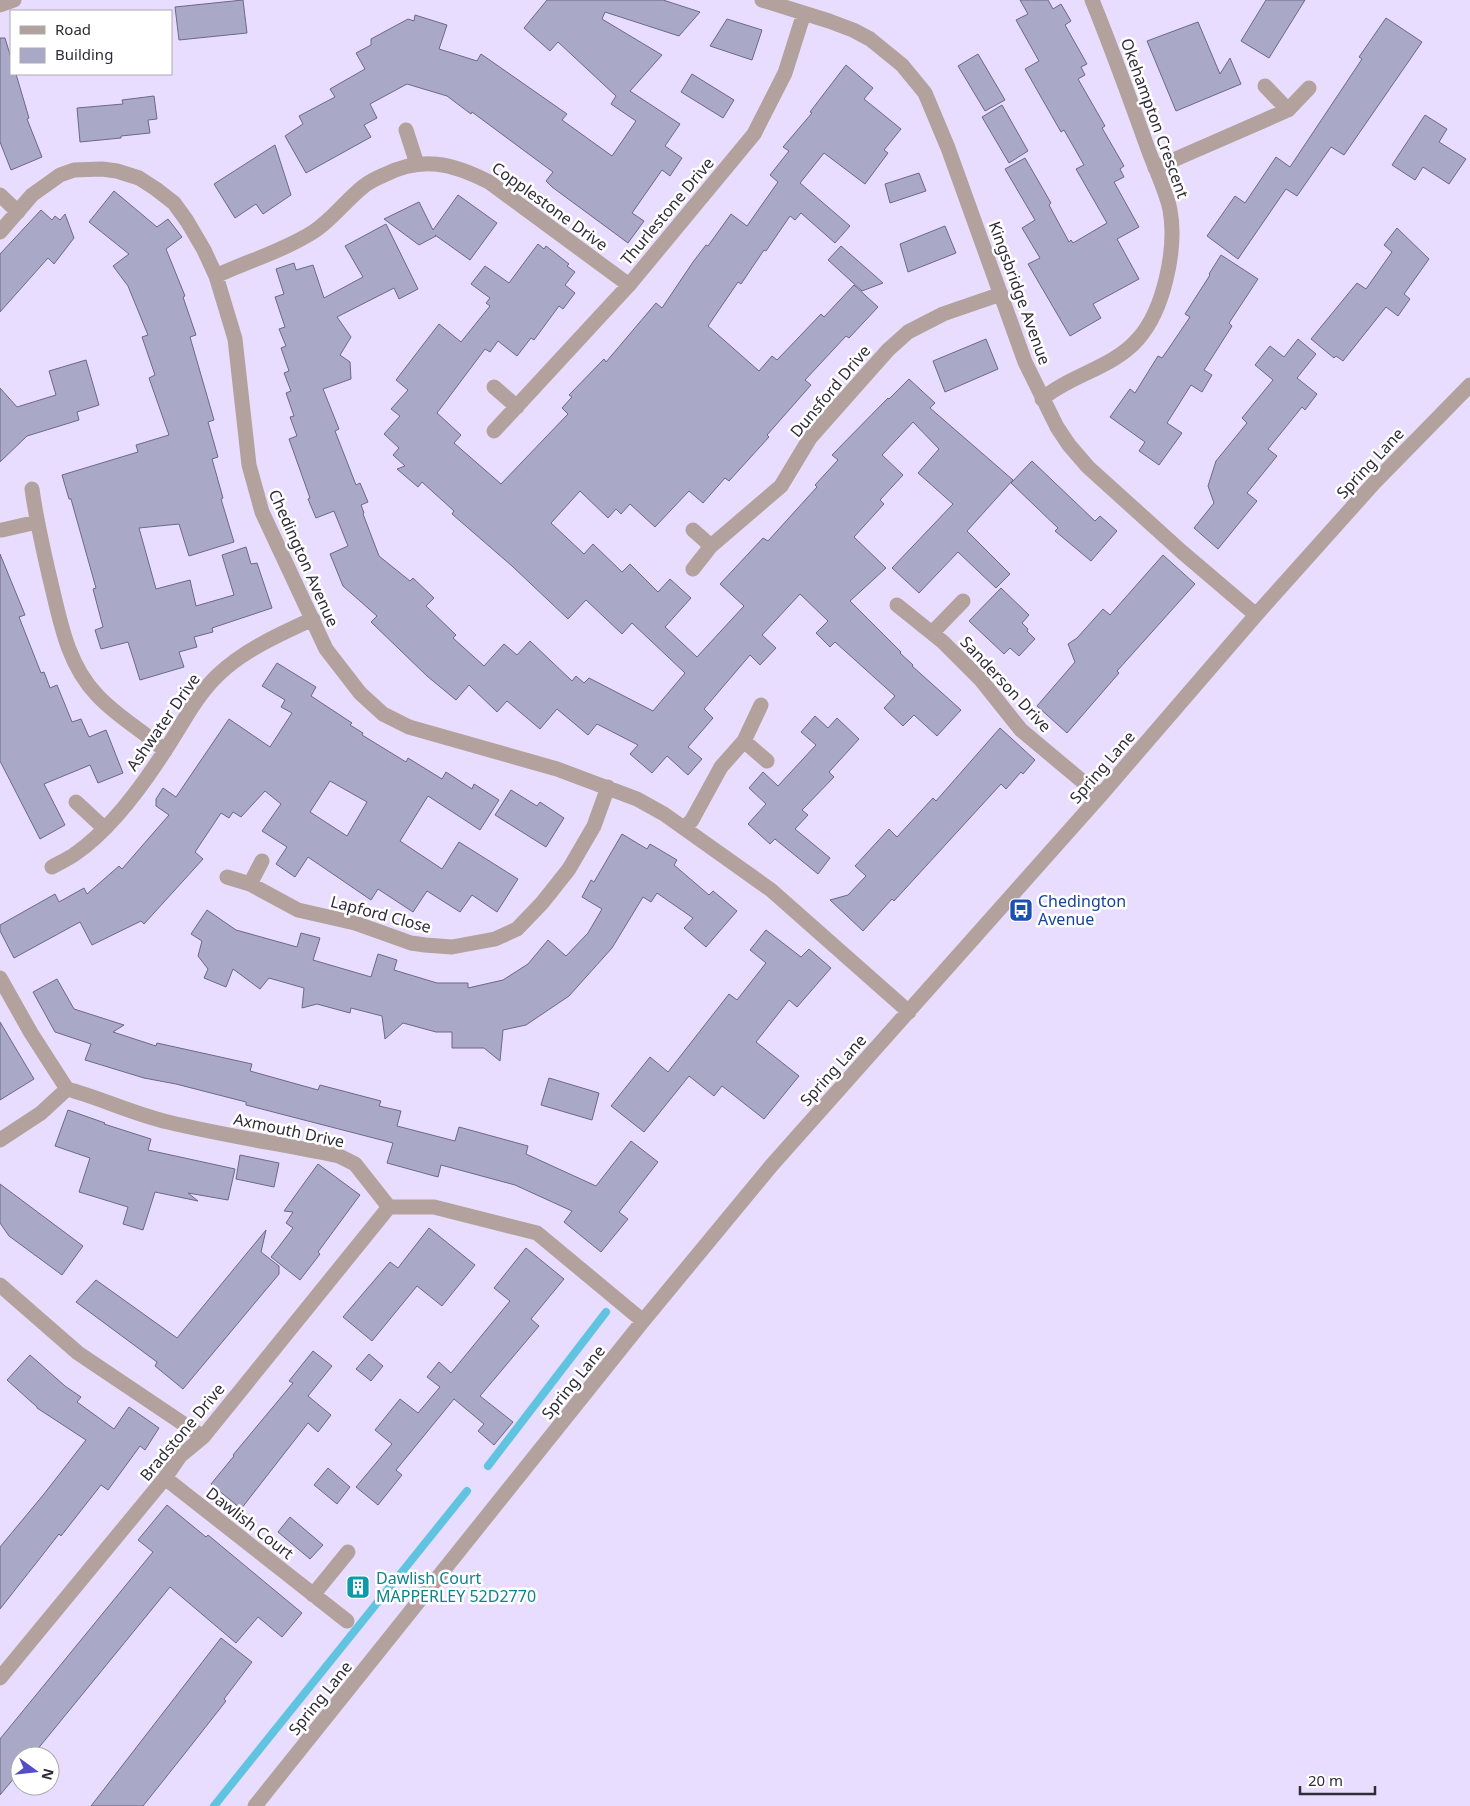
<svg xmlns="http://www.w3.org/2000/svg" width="1470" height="1806" viewBox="0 0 1470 1806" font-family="'Noto Sans',sans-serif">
	<rect width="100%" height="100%" fill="#e8ddfe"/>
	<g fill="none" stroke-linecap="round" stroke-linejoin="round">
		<!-- stream -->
		<path stroke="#60c4e1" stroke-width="8" d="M 488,1466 L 606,1312
			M 214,1806 L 467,1491"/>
	</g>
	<!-- building -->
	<path fill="#aaa8c7" stroke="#6c6986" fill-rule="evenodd" d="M 243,0 L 247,33 L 179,40 L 175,7 Z
		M 547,0 L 663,0 L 700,12 L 679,36 L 605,12 L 602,19 L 662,55 L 630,91 L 680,124 L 665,146 L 682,158 L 670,176 L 662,170 L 632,213 L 644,221 L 628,243 L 552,187 L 546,181 L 553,172 L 472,112 L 471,114 L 447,96 L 407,84 L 370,104 L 377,118 L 364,125 L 371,137 L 306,173 L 285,136 L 303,124 L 299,116 L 335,97 L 330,89 L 365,69 L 356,53 L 371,45 L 371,39 L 408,19 L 414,21 L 415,15 L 447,25 L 439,49 L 477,61 L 481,54 L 567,114 L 562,120 L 612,156 L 636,121 L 611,104 L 616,96 L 558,42 L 550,51 L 524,28 Z
		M 1020,0 L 1048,0 L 1053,9 L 1061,4 L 1071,21 L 1065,25 L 1087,64 L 1081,67 L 1085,75 L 1078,79 L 1105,126 L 1102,128 L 1124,166 L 1120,169 L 1124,177 L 1114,182 L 1139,227 L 1117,239 L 1139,279 L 1093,304 L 1101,318 L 1070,336 L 1028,264 L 1040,258 L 1022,228 L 1035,220 L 1005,169 L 1025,158 L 1051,203 L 1049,205 L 1069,242 L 1071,240 L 1073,243 L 1107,223 L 1076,169 L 1084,165 L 1064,130 L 1061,132 L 1025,69 L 1039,61 L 1016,20 L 1028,14 Z
		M 1266,0 L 1305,0 L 1269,58 L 1241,41 Z
		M 1386,18 L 1422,42 L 1344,155 L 1331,147 L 1297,196 L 1286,189 L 1238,259 L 1207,236 L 1235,196 L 1245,203 L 1276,157 L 1290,167 L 1362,59 L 1359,57 Z
		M 727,19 L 762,30 L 752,60 L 710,46 Z
		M 1198,22 L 1220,74 L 1230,58 L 1241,84 L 1176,111 L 1147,41 Z
		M 0,38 L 5,38 L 11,58 L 11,74 L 16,74 L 29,118 L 27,119 L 42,157 L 11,170 L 0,142 Z
		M 978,54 L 1005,100 L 985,111 L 958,66 Z
		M 846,65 L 873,88 L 864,99 L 901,129 L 884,150 L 888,153 L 865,184 L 824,153 L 800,183 L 850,226 L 835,243 L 801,213 L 795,220 L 790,216 L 766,251 L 764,250 L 741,284 L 738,282 L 708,326 L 759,371 L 772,356 L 777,360 L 821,314 L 824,317 L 854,285 L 878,307 L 849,338 L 846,336 L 805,380 L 811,385 L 767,435 L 769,437 L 729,481 L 725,478 L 703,503 L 689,491 L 655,527 L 630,504 L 621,514 L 616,509 L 608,518 L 580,491 L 551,523 L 584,554 L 593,544 L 622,572 L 630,564 L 658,592 L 670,579 L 691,598 L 665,627 L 697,657 L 744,606 L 720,584 L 763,538 L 768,541 L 817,487 L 815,485 L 838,460 L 832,455 L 888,398 L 889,399 L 909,379 L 935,403 L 930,408 L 1013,480 L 967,531 L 1010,574 L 996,588 L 958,552 L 919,593 L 892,568 L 953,504 L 918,473 L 939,449 L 913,422 L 882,455 L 903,475 L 880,500 L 884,504 L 854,537 L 886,568 L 850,601 L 901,652 L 900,653 L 913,665 L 912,666 L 961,710 L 937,736 L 914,715 L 903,726 L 884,708 L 895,696 L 835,642 L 830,647 L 816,633 L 828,621 L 800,594 L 762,635 L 776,648 L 760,665 L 750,655 L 704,709 L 713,718 L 688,747 L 702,759 L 688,775 L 667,756 L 652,773 L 630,754 L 638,745 L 597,724 L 588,735 L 557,709 L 540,729 L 507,701 L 497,712 L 469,685 L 456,700 L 427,676 L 371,622 L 377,616 L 343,586 L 330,554 L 348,546 L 334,511 L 316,518 L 308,499 L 310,498 L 289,439 L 297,436 L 290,417 L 294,416 L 286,393 L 291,391 L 284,373 L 289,371 L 281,348 L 286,346 L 279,329 L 285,327 L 275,297 L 284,294 L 276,269 L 294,263 L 296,270 L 313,265 L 324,298 L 363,277 L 345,246 L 386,224 L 418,289 L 399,299 L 394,288 L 337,317 L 351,337 L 340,355 L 350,362 L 351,379 L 323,389 L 339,429 L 335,431 L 356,485 L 360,483 L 368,502 L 361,505 L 364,513 L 363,514 L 379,556 L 410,581 L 413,578 L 434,598 L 426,606 L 456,635 L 453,638 L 484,666 L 504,644 L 517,655 L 530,641 L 572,681 L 576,676 L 584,683 L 589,678 L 653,711 L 685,673 L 632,623 L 622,634 L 586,600 L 568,619 L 512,566 L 452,514 L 454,511 L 422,482 L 418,487 L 397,469 L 405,466 L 393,455 L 399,448 L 384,434 L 400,416 L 391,409 L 408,390 L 396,380 L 439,324 L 461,342 L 490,306 L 486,303 L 490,298 L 471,284 L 485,266 L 509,283 L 538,244 L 544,249 L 546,246 L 569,264 L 567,266 L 575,272 L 565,285 L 575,293 L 563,309 L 559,306 L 534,340 L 531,338 L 517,356 L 498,341 L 490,352 L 485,349 L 437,413 L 461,435 L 454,443 L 501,484 L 568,414 L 562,408 L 572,397 L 569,395 L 604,359 L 606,362 L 656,303 L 662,308 L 693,262 L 706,245 L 708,246 L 731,214 L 747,226 L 778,182 L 770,175 L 789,151 L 783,147 L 812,113 L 810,112 Z
		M 692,74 L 734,100 L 723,118 L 681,92 Z
		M 154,96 L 157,119 L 148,120 L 150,133 L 121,136 L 121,138 L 80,142 L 77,108 L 123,104 L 122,100 Z
		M 1002,105 L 1028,151 L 1009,163 L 982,117 Z
		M 1425,115 L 1447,129 L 1439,142 L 1466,159 L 1449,184 L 1423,167 L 1415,180 L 1392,165 Z
		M 275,145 L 291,195 L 263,214 L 256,204 L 235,218 L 214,184 Z
		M 919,173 L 926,191 L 890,203 L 885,184 Z
		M 114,191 L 157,227 L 168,219 L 182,237 L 166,249 L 185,296 L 183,297 L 196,335 L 190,337 L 214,420 L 208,422 L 218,457 L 212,459 L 223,498 L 221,499 L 234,542 L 189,556 L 179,524 L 139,528 L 156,589 L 190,580 L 196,606 L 234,595 L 222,555 L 246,547 L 251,564 L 257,563 L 272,608 L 212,628 L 213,632 L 194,637 L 197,647 L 179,652 L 184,667 L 140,680 L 128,642 L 101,649 L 95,630 L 103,627 L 93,589 L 96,588 L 71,499 L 69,499 L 62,475 L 138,452 L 136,445 L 169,435 L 149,378 L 155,375 L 142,337 L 148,335 L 128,286 L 113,266 L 129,254 L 89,222 Z
		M 458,195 L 497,223 L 470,260 L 435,235 L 436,236 L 419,245 L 384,219 L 419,202 L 433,230 Z
		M 41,210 L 52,220 L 55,216 L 60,220 L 65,214 L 74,238 L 54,264 L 48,258 L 0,312 L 0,254 Z
		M 945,226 L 956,253 L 908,272 L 900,244 Z
		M 1397,228 L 1429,259 L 1404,294 L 1410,299 L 1398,316 L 1386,307 L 1343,361 L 1336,356 L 1334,358 L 1311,339 L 1357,283 L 1366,289 L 1392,252 L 1384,245 Z
		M 841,246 L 866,268 L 883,283 L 862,291 L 828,260 Z
		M 1221,255 L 1258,279 L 1229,323 L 1232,326 L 1204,370 L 1212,375 L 1202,392 L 1191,385 L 1167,423 L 1182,433 L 1159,465 L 1139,451 L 1145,442 L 1110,417 L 1130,389 L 1135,393 L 1158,356 L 1162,358 L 1169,348 L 1190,317 L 1185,314 L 1210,275 L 1209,274 Z
		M 986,339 L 998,369 L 945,392 L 933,361 Z
		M 1298,339 L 1316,354 L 1297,378 L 1317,394 L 1305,410 L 1302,407 L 1268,449 L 1277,456 L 1247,493 L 1257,501 L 1218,549 L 1194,528 L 1214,503 L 1208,486 L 1216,461 L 1247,423 L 1242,418 L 1273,380 L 1255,365 L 1270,346 L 1284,357 Z
		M 86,360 L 99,405 L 77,412 L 79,420 L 27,436 L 0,462 L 0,388 L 17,407 L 56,395 L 49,371 Z
		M 1032,461 L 1095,521 L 1100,516 L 1117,531 L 1091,561 L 1055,531 L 1058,528 L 1011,483 Z
		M 0,554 L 25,615 L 19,617 L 41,673 L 44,672 L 50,688 L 57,685 L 72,722 L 81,719 L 89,737 L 106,730 L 123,773 L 98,783 L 90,765 L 44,784 L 65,825 L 40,839 L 0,761 Z
		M 1163,555 L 1195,584 L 1117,671 L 1119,673 L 1067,733 L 1037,706 L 1075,662 L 1068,644 L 1077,638 L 1103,609 L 1110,615 Z
		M 1001,588 L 1029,615 L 1022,623 L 1028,629 L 1027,631 L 1035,639 L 1019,656 L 1010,648 L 1004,654 L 969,621 Z
		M 277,663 L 316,687 L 311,696 L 352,723 L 350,725 L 363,733 L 362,735 L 406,762 L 408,758 L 442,779 L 446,772 L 472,789 L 474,784 L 499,800 L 480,830 L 428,796 L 400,841 L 442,869 L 459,842 L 518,879 L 497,912 L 472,895 L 460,912 L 427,891 L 413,912 L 378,889 L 371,900 L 308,857 L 295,877 L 276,864 L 287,847 L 262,831 L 281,804 L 265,791 L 241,817 L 233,812 L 229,818 L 221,813 L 195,852 L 203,859 L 144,924 L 141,921 L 92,945 L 80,922 L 14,958 L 0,931 L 0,925 L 55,894 L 59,902 L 84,888 L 87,894 L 119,866 L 122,869 L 169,815 L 156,806 L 156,799 L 163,788 L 176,797 L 229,719 L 270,747 L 292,713 L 281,707 L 285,700 L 262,686 ZM 330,781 L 367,802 L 347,836 L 310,812 Z
		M 815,716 L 828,728 L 837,718 L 859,739 L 829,772 L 834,777 L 802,810 L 808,815 L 795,829 L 830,858 L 818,874 L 775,839 L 770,844 L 748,824 L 766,804 L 749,788 L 763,772 L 778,786 L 816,745 L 801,732 Z
		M 1000,728 L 1035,760 L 1023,774 L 1021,772 L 1006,789 L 1001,784 L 894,901 L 892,899 L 863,931 L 830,900 L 848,895 L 866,876 L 855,866 L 889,829 L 897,837 L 933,798 L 936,801 Z
		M 511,790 L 537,806 L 540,802 L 564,818 L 546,847 L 495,815 Z
		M 622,834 L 647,849 L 650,844 L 677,860 L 674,865 L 709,895 L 713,891 L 737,911 L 706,947 L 684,928 L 693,918 L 657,893 L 651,902 L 643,897 L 612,948 L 569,996 L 526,1025 L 503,1030 L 500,1061 L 484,1048 L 452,1048 L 452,1032 L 436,1032 L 403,1023 L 385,1039 L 382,1016 L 351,1008 L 350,1013 L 317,1004 L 302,1008 L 304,988 L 269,978 L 260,989 L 233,969 L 226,987 L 204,978 L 208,969 L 198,956 L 202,941 L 191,934 L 207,910 L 236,930 L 297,947 L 301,933 L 320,938 L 313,960 L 371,977 L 378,954 L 397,960 L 394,970 L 437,983 L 468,983 L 468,988 L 503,980 L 528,964 L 548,940 L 566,956 L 588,933 L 602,909 L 582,897 L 591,880 L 594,882 Z
		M 766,930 L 801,957 L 809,949 L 831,968 L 797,1007 L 789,1000 L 756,1042 L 799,1076 L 764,1119 L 722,1086 L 714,1096 L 689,1076 L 644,1132 L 611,1106 L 650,1057 L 668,1072 L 729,994 L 737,1000 L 766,963 L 750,950 Z
		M 57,979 L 74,1009 L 124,1025 L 113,1032 L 156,1046 L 157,1043 L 252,1064 L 250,1071 L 318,1090 L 320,1085 L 381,1101 L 379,1106 L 401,1111 L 397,1126 L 455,1141 L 459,1127 L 528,1146 L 526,1154 L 596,1186 L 631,1141 L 658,1162 L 619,1212 L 628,1219 L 601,1252 L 564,1222 L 572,1211 L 515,1185 L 441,1165 L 438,1177 L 387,1163 L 393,1143 L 246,1105 L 246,1102 L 176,1084 L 144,1078 L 85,1060 L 91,1044 L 55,1032 L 33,992 Z
		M 0,1022 L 34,1079 L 0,1100 Z
		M 549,1078 L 599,1093 L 592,1120 L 541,1105 Z
		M 68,1110 L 105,1123 L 104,1124 L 151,1139 L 148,1150 L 235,1169 L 228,1200 L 188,1193 L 198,1201 L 155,1192 L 143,1230 L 123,1224 L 128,1207 L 79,1192 L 90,1158 L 55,1146 Z
		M 240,1155 L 279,1163 L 274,1187 L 236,1179 Z
		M 318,1164 L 360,1195 L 318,1252 L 320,1254 L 300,1280 L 271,1257 L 293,1228 L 286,1223 L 293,1212 L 284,1211 Z
		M 0,1184 L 83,1246 L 62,1275 L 9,1236 L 0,1223 Z
		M 429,1228 L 475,1265 L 442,1306 L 417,1286 L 372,1341 L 343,1317 L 390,1262 L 398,1268 Z
		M 266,1230 L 261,1252 L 279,1266 L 279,1274 L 183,1389 L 155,1366 L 157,1362 L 76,1302 L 96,1280 L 177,1338 Z
		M 526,1248 L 564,1279 L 531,1319 L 539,1326 L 480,1396 L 513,1422 L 494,1445 L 478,1431 L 484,1424 L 454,1399 L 396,1470 L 402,1475 L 378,1505 L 356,1487 L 392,1444 L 375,1430 L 400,1399 L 418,1413 L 440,1387 L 427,1377 L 439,1362 L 451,1373 L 510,1301 L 494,1288 Z
		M 313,1351 L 332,1366 L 308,1396 L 331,1415 L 318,1432 L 308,1423 L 241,1509 L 211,1484 L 234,1456 L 233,1455 L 293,1383 L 289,1381 Z
		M 369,1354 L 383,1366 L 371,1381 L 356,1369 Z
		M 30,1355 L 65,1386 L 81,1397 L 77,1402 L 114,1429 L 129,1407 L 159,1428 L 145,1450 L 140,1446 L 108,1490 L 101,1485 L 61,1536 L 59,1534 L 0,1609 L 0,1547 L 44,1494 L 86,1440 L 37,1408 L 37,1407 L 7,1380 Z
		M 328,1468 L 350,1487 L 337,1504 L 314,1485 Z
		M 167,1505 L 206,1537 L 208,1535 L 302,1613 L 282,1637 L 258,1617 L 236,1643 L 170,1587 L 32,1756 L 20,1756 L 20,1771 L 0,1795 L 0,1739 L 153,1552 L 138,1540 Z
		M 290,1517 L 323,1545 L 310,1559 L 278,1532 Z
		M 221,1638 L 252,1662 L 224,1699 L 226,1701 L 182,1757 L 143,1806 L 91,1806 Z"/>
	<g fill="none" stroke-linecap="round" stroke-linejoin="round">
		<!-- minor -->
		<path stroke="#b2a19d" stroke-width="15" d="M 762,0 L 829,21 L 853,30 L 870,39 L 902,65 L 925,93 L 948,148 L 1025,362 L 1057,427 L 1069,445 L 1088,467 L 1182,552 L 1256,615
			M 0,5 L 14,0
			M 1265,86 L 1288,110
			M 406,130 L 417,164
			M 1155,168 L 1288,110 L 1309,88
			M 0,195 L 18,212
			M 0,232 L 32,195 L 60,175 L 74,170 L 102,169 L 117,171 L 139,178 L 156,189 L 174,203 L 187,221 L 204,250 L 216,276 L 226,309 L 235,339 L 249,465 L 262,512 L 326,649 L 360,693 L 383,714 L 409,727 L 557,769 L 637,799 L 664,814 L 771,890 L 909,1012
			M 216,276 C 248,261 283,251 313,232 C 332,220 346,200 364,186 C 370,181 377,178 384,175 C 422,156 452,163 489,182 L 629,285
			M 494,387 L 517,407
			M 1042,399 C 1070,375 1113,368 1138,339 C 1164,310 1177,248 1170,210 C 1167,193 1154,166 1148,149 C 1130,99 1112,49 1092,0
			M 494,431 L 629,285 L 754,134 L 785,73 L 804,13
			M 32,489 C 36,519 43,549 50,579 C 60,620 67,664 97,695 C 117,717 144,731 165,751
			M 2,530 L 37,522
			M 693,530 L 711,546
			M 693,569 L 711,546 L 781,486 L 810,438 L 888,350 L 908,332 L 943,314 L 1001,294
			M 897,605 L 943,642 L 981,680 L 1021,730 L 1100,796
			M 932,633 L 963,601
			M 744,741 L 767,761
			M 76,802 L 104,828
			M 685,828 L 692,820 L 721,767 L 744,741 L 761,705
			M 52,867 C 59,863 68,859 75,854 C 110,830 143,785 166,749 C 183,723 196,696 218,675 C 244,650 280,634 313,619
			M 227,877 L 250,884 L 298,910 L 355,923 L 411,943 L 425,945 L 452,947 L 495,939 L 517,929 L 542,903 L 569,869 L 594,826 L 608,787
			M 250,884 L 262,861
			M 0,978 L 31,1033 L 67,1089 C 101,1098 133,1114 168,1122 C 225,1136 283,1144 339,1156 L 355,1164 L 389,1207 L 434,1207 L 537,1233 L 643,1321
			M 0,1140 L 41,1113 L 67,1089
			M 0,1285 L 78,1353 L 203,1437
			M 165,1478 L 347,1621
			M 313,1595 L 348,1552
			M 0,1678 L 165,1478 L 180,1456 L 203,1437 L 389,1207
			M 255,1806 L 643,1321 L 771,1166 L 1100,796 L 1256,615 L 1374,483 L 1470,385"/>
	</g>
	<!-- icons -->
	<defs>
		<g id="bus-square" transform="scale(1.25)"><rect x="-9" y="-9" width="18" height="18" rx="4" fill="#1a4fb4" stroke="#fff"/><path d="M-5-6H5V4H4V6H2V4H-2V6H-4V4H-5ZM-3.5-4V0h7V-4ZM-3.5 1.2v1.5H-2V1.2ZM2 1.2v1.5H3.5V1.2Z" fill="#fff"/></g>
		<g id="building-square" transform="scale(1.25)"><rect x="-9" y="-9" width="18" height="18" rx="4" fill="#0f9aa8" stroke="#fff"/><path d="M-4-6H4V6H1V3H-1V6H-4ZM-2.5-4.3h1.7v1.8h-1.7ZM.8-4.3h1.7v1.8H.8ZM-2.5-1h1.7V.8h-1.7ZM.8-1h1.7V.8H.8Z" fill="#fff"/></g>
	</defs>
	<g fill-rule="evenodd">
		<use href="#bus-square" x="1021" y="910"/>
		<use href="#building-square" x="358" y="1587"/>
	</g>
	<g text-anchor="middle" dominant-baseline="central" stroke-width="5" stroke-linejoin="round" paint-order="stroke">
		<!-- street labels -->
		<g font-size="16" fill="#302b38" stroke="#fff">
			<text transform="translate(1155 118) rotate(70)">Okehampton Crescent</text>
			<text transform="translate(550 206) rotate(36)">Copplestone Drive</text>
			<text transform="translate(667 211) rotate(-50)">Thurlestone Drive</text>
			<text transform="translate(1020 293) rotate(70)">Kingsbridge Avenue</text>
			<text transform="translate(830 391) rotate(-50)">Dunsford Drive</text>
			<text transform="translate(1370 463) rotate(-47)">Spring Lane</text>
			<text transform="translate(304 558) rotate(66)">Chedington Avenue</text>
			<text transform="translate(1006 684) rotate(47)">Sanderson Drive</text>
			<text transform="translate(163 722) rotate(-55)">Ashwater Drive</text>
			<text transform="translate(1102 767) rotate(-49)">Spring Lane</text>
			<text transform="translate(381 914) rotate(15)">Lapford Close</text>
			<text transform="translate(833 1070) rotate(-48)">Spring Lane</text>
			<text transform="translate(289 1130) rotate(12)">Axmouth Drive</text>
			<text transform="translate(573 1382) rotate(-51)">Spring Lane</text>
			<text transform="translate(182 1432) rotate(-50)">Bradstone Drive</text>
			<text transform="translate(250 1523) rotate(38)">Dawlish Court</text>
			<text transform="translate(320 1698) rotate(-51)">Spring Lane</text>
		</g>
		<!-- transit labels -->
		<g font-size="16" fill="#164399" stroke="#fff" text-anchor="start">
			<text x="1038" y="901">Chedington<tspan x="1038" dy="18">Avenue</tspan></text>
		</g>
		<!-- culture labels -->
		<g font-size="16" fill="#0d838f" stroke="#fff" text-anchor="start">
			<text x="376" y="1578">Dawlish Court<tspan x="376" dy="18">MAPPERLEY 52D2770</tspan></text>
		</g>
	</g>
	<!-- legend -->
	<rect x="10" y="10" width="162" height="65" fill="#ffffff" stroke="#acaaaf"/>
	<rect x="20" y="26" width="25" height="8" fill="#b2a19d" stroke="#acaaaf"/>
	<text x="55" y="35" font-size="15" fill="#302b38">Road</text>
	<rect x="20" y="48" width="25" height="15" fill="#aaa8c7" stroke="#acaaaf"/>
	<text x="55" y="60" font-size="15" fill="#302b38">Building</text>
	<!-- north arrow -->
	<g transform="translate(35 1771) rotate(105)"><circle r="24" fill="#ffffff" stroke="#acaaaf"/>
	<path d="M0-4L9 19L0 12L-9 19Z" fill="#534ec6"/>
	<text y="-8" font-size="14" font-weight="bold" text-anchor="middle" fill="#302b38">N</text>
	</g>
	<!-- scale -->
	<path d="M1300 1786v8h75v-8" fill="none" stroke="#302b38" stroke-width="2.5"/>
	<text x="1308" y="1786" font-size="15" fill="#302b38" stroke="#ffffff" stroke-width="4" paint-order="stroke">20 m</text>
</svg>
